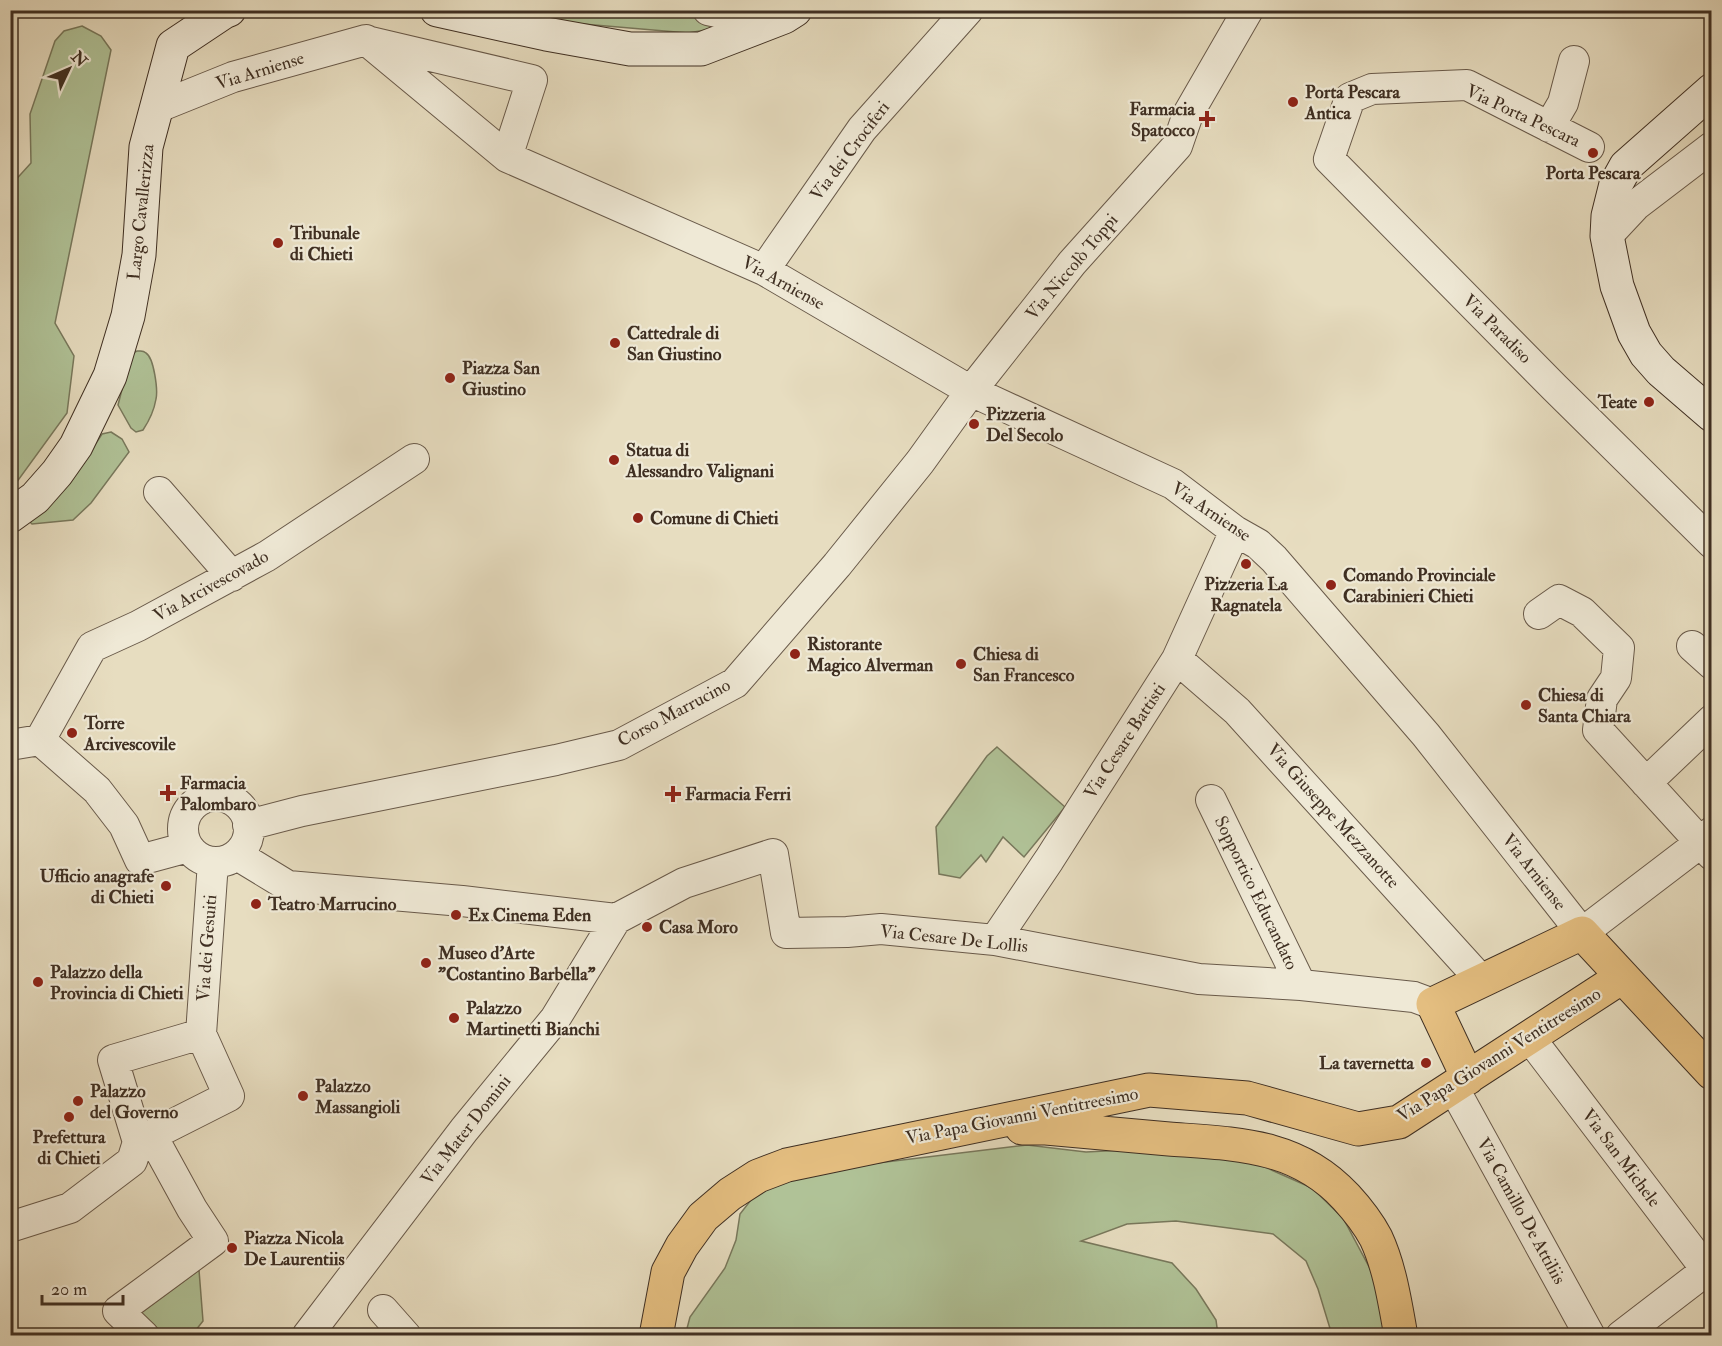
<svg xmlns="http://www.w3.org/2000/svg" width="1722" height="1346" viewBox="0 0 1722 1346" font-family="'IM FELL Double Pica',serif">
	<rect width="100%" height="100%" fill="#e7ddc0"/>
	<filter id="stains"><feTurbulence type="fractalNoise" baseFrequency=".00333" numOctaves="4"/><feColorMatrix values="0 0 0 0 .2 0 0 0 0 .09 0 0 0 0 .02 0 0 0 .5 -.17"/></filter>
	<radialGradient id="worn" r=".72"><stop offset=".6" stop-color="#630" stop-opacity="0"/><stop offset="1" stop-color="#630" stop-opacity=".3"/></radialGradient>
	<!-- green -->
	<path fill="#b0c297" stroke="#78785c" stroke-width="1.5" d="M 501,11 L 773,11 L 735,25 L 688,33 L 548,21 Z
		M 82,26 L 101,36 L 111,50 L 55,323 L 74,356 L 67,413 L 11,490 L 11,185 L 31,163 L 30,114 L 55,41 L 64,31 Z
		M 137,351 C 141,351 143,350 146,353 C 154,358 158,390 156,399 C 154,411 149,421 143,430 L 136,432 L 131,428 L 118,405 L 131,354 Z
		M 111,432 L 122,439 L 129,452 L 91,503 L 73,520 L 32,524 L 30,522 L 70,483 L 102,434 Z
		M 997,747 L 1065,807 L 1024,857 L 1003,837 L 986,862 L 981,855 L 960,878 L 939,874 L 936,827 L 987,756 Z
		M 1027,1145 L 1086,1152 L 1125,1150 L 1251,1161 L 1312,1188 L 1343,1218 L 1374,1276 L 1391,1335 L 1332,1335 L 1318,1289 L 1306,1261 L 1273,1234 L 1176,1221 L 1127,1224 L 1081,1241 L 1172,1263 L 1196,1289 L 1216,1320 L 1218,1335 L 685,1336 L 690,1317 L 725,1268 L 736,1240 L 740,1214 L 758,1191 L 828,1169 Z
		M 199,1270 L 203,1321 L 192,1335 L 157,1335 L 139,1314 Z"/>
	<g fill="none" stroke-linecap="round" stroke-linejoin="round">
		<!-- street casing -->
		<g stroke="#695a4a" stroke-width="32">
			<path id="street" d="M 708,10 L 749,19 L 759,27
				M 371,42 L 532,80 L 507,157
				M 156,108 L 233,77 L 366,40 L 507,157 L 764,270 L 971,391 L 1173,484 L 1235,531 L 1258,544 L 1274,559 L 1426,735 L 1582,933 L 1700,843 L 1712,832
				M 1549,127 L 1563,103 L 1574,61
				M 1589,147 L 1467,85 L 1372,89 L 1350,98 L 1329,159 L 1554,387 L 1712,543
				M 1607,236 L 1636,205 L 1712,147
				M 764,270 L 862,129 L 968,10
				M 159,492 L 232,576
				M 1539,614 L 1559,600 L 1582,612 L 1619,648 L 1616,678 L 1602,699 L 1598,730 L 1712,855
				M 1692,646 L 1712,664
				M 1177,659 L 1237,711 L 1481,980
				M 40,740 L 92,647 L 138,626 L 267,556 L 414,459
				M 10,745 L 40,740 L 97,790 L 124,825 L 140,860 L 188,847
				M 1646,783 L 1712,720
				M183 829a33 33 0 1 1 66 0a33 33 0 1 1-66 0Z
				M 1211,800 L 1301,985
				M 248,825 L 302,811 L 556,760 L 619,745 L 735,683 L 837,565 L 920,462 L 971,391 L 1072,263 L 1177,146 L 1188,114 L 1248,10
				M 237,855 L 288,886 L 462,901 L 616,919 L 684,883 L 773,854 L 786,933 L 847,932 L 881,929 L 995,940 L 1199,979 L 1301,985 L 1414,997 L 1433,1004
				M 995,940 L 1049,860 L 1177,659 L 1235,531
				M 201,1034 L 229,1096 L 138,1142 L 113,1060 Z
				M 201,1034 L 213,862
				M 1530,1038 L 1712,1277
				M 1453,1087 L 1590,1336
				M 10,1227 L 70,1208 L 132,1161 L 138,1142
				M 383,1310 L 406,1336
				M 144,1336 L 118,1311 L 213,1241 L 192,1209 L 152,1136
				M 307,1336 L 464,1130 L 555,1019 L 616,919
				M 1621,1336 L 1712,1266"/>
		</g>
		<!-- secondary casing -->
		<g stroke="#3f2f22" stroke-width="35">
			<path id="secondary" d="M 437,10 L 546,34 L 630,49 L 701,49 L 784,17 L 795,10
				M 1712,90 L 1626,166 L 1616,184 L 1608,216 L 1607,236 L 1617,286 L 1634,333 L 1646,354 L 1661,371 L 1712,415
				M 10,516 L 35,498 L 57,473 L 76,446 L 110,376 L 128,316 L 139,255 L 146,147 L 173,46 L 224,12 L 229,10"/>
		</g>
		<!-- primary casing -->
		<g stroke="#3f2f22" stroke-width="35">
			<path id="primary" d="M 1468,1078 L 1433,1004 L 1582,933 L 1712,1073
				M 1022,1128 L 1046,1128 C 1087,1132 1128,1135 1169,1139 C 1237,1144 1297,1144 1346,1197 C 1358,1210 1368,1223 1376,1238 C 1390,1268 1395,1303 1401,1336
				M 656,1336 L 668,1272 L 682,1246 L 703,1217 L 730,1194 L 758,1176 L 787,1165 L 1149,1090 L 1247,1098 L 1358,1129 L 1399,1122 L 1622,977"/>
		</g>
		<!-- street -->
		<use href="#street" stroke="#efe9d6" stroke-width="30"/>
		<!-- secondary -->
		<use href="#secondary" stroke="#efe9d6" stroke-width="33"/>
		<!-- primary -->
		<use href="#primary" stroke="#e4be80" stroke-width="33"/>
	</g>
	<!-- markers -->
	<g fill="#8f2418" stroke="#efe9d6" stroke-width="2">
		<circle cx="1293" cy="102" r="6"/>
		<path d="M1204 110h6v6h6v6h-6v6h-6v-6h-6v-6h6z"/>
		<circle cx="1593" cy="153" r="6"/>
		<circle cx="278" cy="243" r="6"/>
		<circle cx="615" cy="343" r="6"/>
		<circle cx="450" cy="378" r="6"/>
		<circle cx="1649" cy="402" r="6"/>
		<circle cx="974" cy="424" r="6"/>
		<circle cx="614" cy="460" r="6"/>
		<circle cx="638" cy="518" r="6"/>
		<circle cx="1246" cy="564" r="6"/>
		<circle cx="1331" cy="585" r="6"/>
		<circle cx="795" cy="654" r="6"/>
		<circle cx="961" cy="664" r="6"/>
		<circle cx="1526" cy="705" r="6"/>
		<circle cx="72" cy="733" r="6"/>
		<path d="M165 784h6v6h6v6h-6v6h-6v-6h-6v-6h6z"/>
		<path d="M670 785h6v6h6v6h-6v6h-6v-6h-6v-6h6z"/>
		<circle cx="166" cy="886" r="6"/>
		<circle cx="256" cy="904" r="6"/>
		<circle cx="456" cy="915" r="6"/>
		<circle cx="647" cy="927" r="6"/>
		<circle cx="426" cy="963" r="6"/>
		<circle cx="38" cy="982" r="6"/>
		<circle cx="454" cy="1018" r="6"/>
		<circle cx="1426" cy="1063" r="6"/>
		<circle cx="303" cy="1096" r="6"/>
		<circle cx="78" cy="1101" r="6"/>
		<circle cx="69" cy="1117" r="6"/>
		<circle cx="232" cy="1248" r="6"/>
	</g>
	<g text-anchor="middle" dominant-baseline="central" stroke-width="4.5" stroke-linejoin="round" paint-order="stroke">
		<!-- street labels -->
		<g font-size="18" fill="#3f2f22" stroke="#efe9d6">
			<text transform="translate(260 71) rotate(-17)">Via Arniense</text>
			<text transform="translate(1523 116) rotate(25)">Via Porta Pescara</text>
			<text transform="translate(850 151) rotate(-53)">Via dei Crociferi</text>
			<text transform="translate(141 212) rotate(-84)">Largo Cavallerizza</text>
			<text transform="translate(1072 267) rotate(-50)">Via Niccolò Toppi</text>
			<text transform="translate(783 283) rotate(29)">Via Arniense</text>
			<text transform="translate(1497 329) rotate(45)">Via Paradiso</text>
			<text transform="translate(1211 512) rotate(34)">Via Arniense</text>
			<text transform="translate(211 586) rotate(-29)">Via Arcivescovado</text>
			<text transform="translate(674 713) rotate(-28)">Corso Marrucino</text>
			<text transform="translate(1125 741) rotate(-57)">Via Cesare Battisti</text>
			<text transform="translate(1333 816) rotate(48)">Via Giuseppe Mezzanotte</text>
			<text transform="translate(1534 872) rotate(52)">Via Arniense</text>
			<text transform="translate(1256 893) rotate(64)">Sopportico Educandato</text>
			<text transform="translate(954 939) rotate(6)">Via Cesare De Lollis</text>
			<text transform="translate(207 948) rotate(-86)">Via dei Gesuiti</text>
			<text transform="translate(1499 1055) rotate(-32)">Via Papa Giovanni Ventitreesimo</text>
			<text transform="translate(1022 1116) rotate(-11)">Via Papa Giovanni Ventitreesimo</text>
			<text transform="translate(466 1130) rotate(-52)">Via Mater Domini</text>
			<text transform="translate(1621 1158) rotate(53)">Via San Michele</text>
			<text transform="translate(1521 1211) rotate(61)">Via Camillo De Attiliis</text>
		</g>
		<!-- poi labels -->
		<g font-size="18" font-weight="bold" fill="#3f2f22" stroke="#efe9d6" text-anchor="start">
			<text x="1305" y="92">Porta Pescara<tspan x="1305" dy="21">Antica</tspan></text>
			<text x="1195" y="109" text-anchor="end">Farmacia<tspan x="1195" dy="21">Spatocco</tspan></text>
			<text x="1593" y="173" text-anchor="middle">Porta Pescara</text>
			<text x="290" y="233">Tribunale<tspan x="290" dy="21">di Chieti</tspan></text>
			<text x="627" y="333">Cattedrale di<tspan x="627" dy="21">San Giustino</tspan></text>
			<text x="462" y="368">Piazza San<tspan x="462" dy="21">Giustino</tspan></text>
			<text x="1637" y="402" text-anchor="end">Teate</text>
			<text x="986" y="414">Pizzeria<tspan x="986" dy="21">Del Secolo</tspan></text>
			<text x="626" y="450">Statua di<tspan x="626" dy="21">Alessandro Valignani</tspan></text>
			<text x="650" y="518">Comune di Chieti</text>
			<text x="1343" y="575">Comando Provinciale<tspan x="1343" dy="21">Carabinieri Chieti</tspan></text>
			<text x="1246" y="584" text-anchor="middle">Pizzeria La<tspan x="1246" dy="21">Ragnatela</tspan></text>
			<text x="807" y="644">Ristorante<tspan x="807" dy="21">Magico Alverman</tspan></text>
			<text x="973" y="654">Chiesa di<tspan x="973" dy="21">San Francesco</tspan></text>
			<text x="1538" y="695">Chiesa di<tspan x="1538" dy="21">Santa Chiara</tspan></text>
			<text x="84" y="723">Torre<tspan x="84" dy="21">Arcivescovile</tspan></text>
			<text x="180" y="783">Farmacia<tspan x="180" dy="21">Palombaro</tspan></text>
			<text x="685" y="794">Farmacia Ferri</text>
			<text x="154" y="876" text-anchor="end">Ufficio anagrafe<tspan x="154" dy="21">di Chieti</tspan></text>
			<text x="268" y="904">Teatro Marrucino</text>
			<text x="468" y="915">Ex Cinema Eden</text>
			<text x="659" y="927">Casa Moro</text>
			<text x="438" y="953">Museo d'Arte<tspan x="438" dy="21">"Costantino Barbella"</tspan></text>
			<text x="50" y="972">Palazzo della<tspan x="50" dy="21">Provincia di Chieti</tspan></text>
			<text x="466" y="1008">Palazzo<tspan x="466" dy="21">Martinetti Bianchi</tspan></text>
			<text x="1414" y="1063" text-anchor="end">La tavernetta</text>
			<text x="315" y="1086">Palazzo<tspan x="315" dy="21">Massangioli</tspan></text>
			<text x="90" y="1091">Palazzo<tspan x="90" dy="21">del Governo</tspan></text>
			<text x="69" y="1137" text-anchor="middle">Prefettura<tspan x="69" dy="21">di Chieti</tspan></text>
			<text x="244" y="1238">Piazza Nicola<tspan x="244" dy="21">De Laurentiis</tspan></text>
		</g>
	</g>
	<!-- margin -->
	<rect width="1722" height="1346" fill="none" stroke="#e7ddc0" stroke-width="36"/>
	<rect x="12" y="12" width="1698" height="1322" fill="none" stroke="#3f2f22" stroke-width="3"/>
	<rect x="18" y="18" width="1686" height="1310" fill="none" stroke="#3f2f22" stroke-width="1.5"/>
	<!-- north arrow -->
	<g transform="translate(69 69) rotate(46)" stroke="#efe9d6" stroke-width="4.5" paint-order="stroke">
	<path d="M0-4.5L10 22L0 15L-10 22Z" fill="#3f2f22"/>
	<text y="-9" font-size="16" font-weight="bold" text-anchor="middle" fill="#3f2f22">N</text>
	</g>
	<!-- scale -->
	<path d="M42 1295v9h81v-9" fill="none" stroke="#3f2f22" stroke-width="3"/>
	<text x="51" y="1295" font-size="18" fill="#3f2f22" stroke="#efe9d6" stroke-width="4.5" paint-order="stroke">20 m</text>
	<rect width="100%" height="100%" filter="url(#stains)"/>
	<rect width="100%" height="100%" fill="url(#worn)"/>
</svg>
